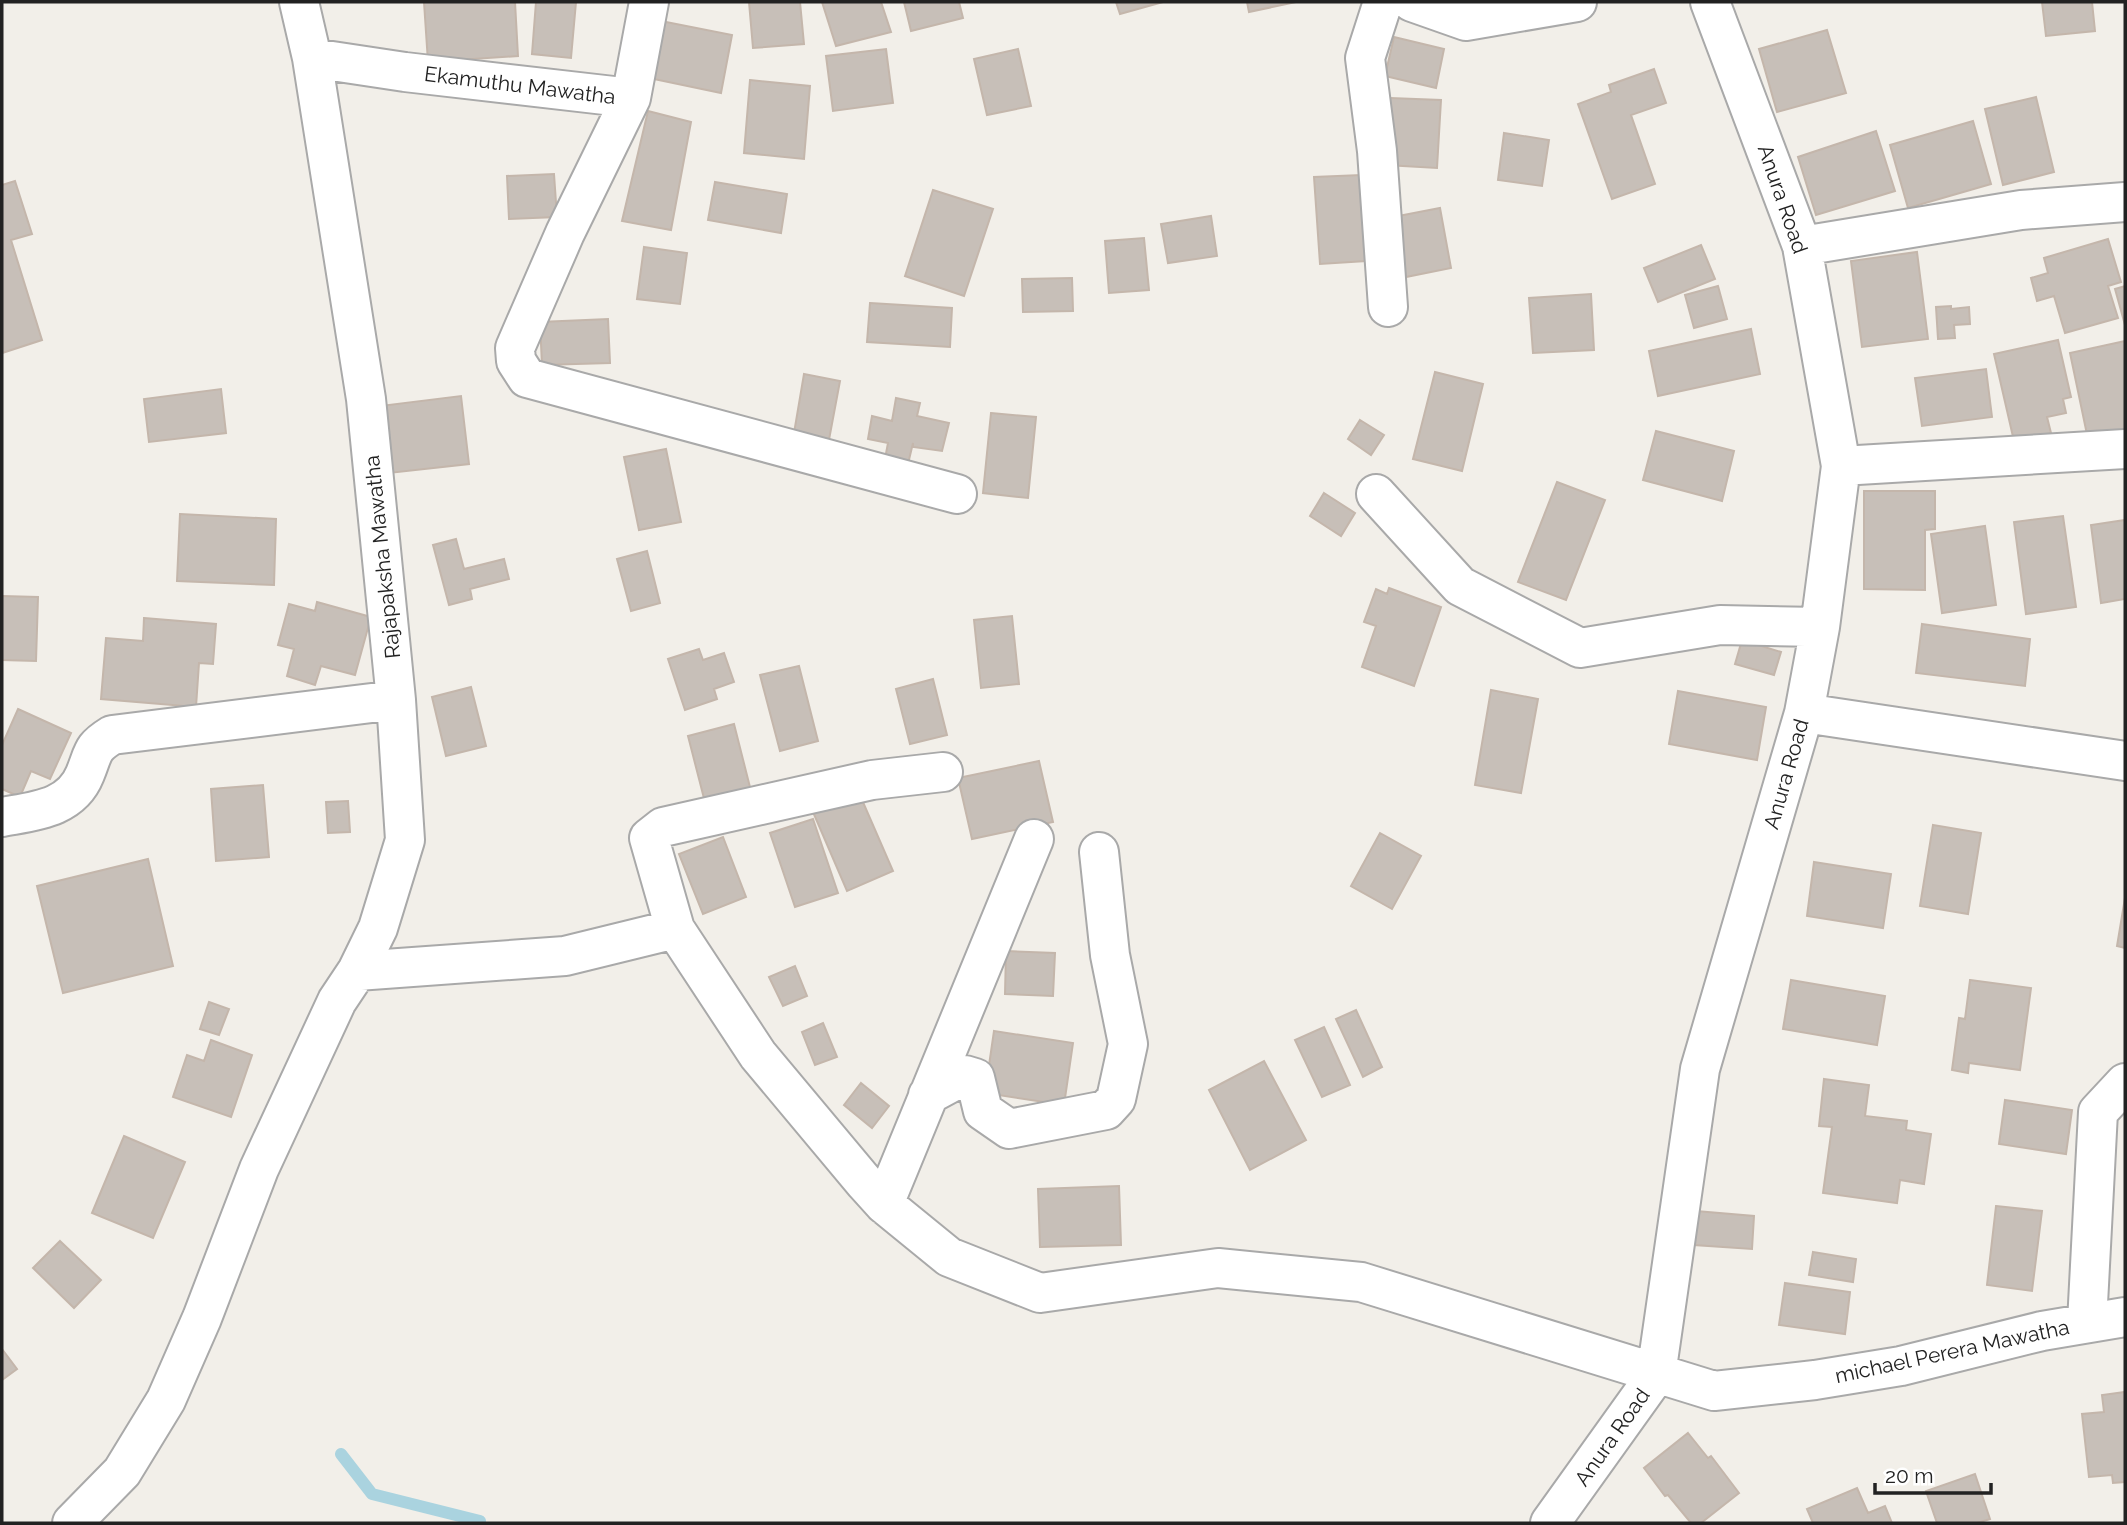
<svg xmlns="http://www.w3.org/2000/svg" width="2127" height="1525" viewBox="0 0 2127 1525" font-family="Raleway,sans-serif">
	<rect width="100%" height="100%" fill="#f2efe9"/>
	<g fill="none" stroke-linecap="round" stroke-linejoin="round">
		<!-- stream -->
		<path stroke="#aad3df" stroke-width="12" d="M 341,1454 L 372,1494 L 480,1521 L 479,1523"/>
	</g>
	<!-- building -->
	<path fill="#c7bfb8" stroke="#c4b6ab" stroke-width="2" d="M 424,2 L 515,2 L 518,56 L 428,62 Z
		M 536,2 L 576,2 L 571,58 L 532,54 Z
		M 749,2 L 800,2 L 804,44 L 753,48 Z
		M 822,2 L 881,2 L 891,32 L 836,46 Z
		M 904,2 L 959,2 L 963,18 L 911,31 Z
		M 1116,2 L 1163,2 L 1120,14 Z
		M 1247,2 L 1296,2 L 1249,12 Z
		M 2042,2 L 2092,2 L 2095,31 L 2046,36 Z
		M 661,21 L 732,35 L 721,93 L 649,78 Z
		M 1827,30 L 1846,93 L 1777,112 L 1759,49 Z
		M 1394,37 L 1444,49 L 1436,88 L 1385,76 Z
		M 886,49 L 893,103 L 833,111 L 826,56 Z
		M 1018,49 L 1031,106 L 987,115 L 974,59 Z
		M 1654,69 L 1666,103 L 1631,115 L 1655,184 L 1612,199 L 1578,104 L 1611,92 L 1609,85 Z
		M 750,80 L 810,86 L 804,159 L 744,153 Z
		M 2036,97 L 2054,172 L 2003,185 L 1985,109 Z
		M 1390,98 L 1441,100 L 1437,168 L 1386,165 Z
		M 648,111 L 691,122 L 671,230 L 622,221 Z
		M 1973,121 L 1991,184 L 1908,208 L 1890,145 Z
		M 1876,131 L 1895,191 L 1816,215 L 1798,157 Z
		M 1504,133 L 1549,140 L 1542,186 L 1498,180 Z
		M 554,174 L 557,217 L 509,219 L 507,176 Z
		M 1361,175 L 1366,261 L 1320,264 L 1314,177 Z
		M 15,181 L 32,234 L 11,240 L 42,340 L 2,353 L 2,185 Z
		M 715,182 L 787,194 L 781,233 L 708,220 Z
		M 933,190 L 993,209 L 964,296 L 905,276 Z
		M 1440,208 L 1451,268 L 1406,277 L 1393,217 Z
		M 1211,216 L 1217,256 L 1168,263 L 1161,224 Z
		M 1144,238 L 1149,290 L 1109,293 L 1105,241 Z
		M 2108,239 L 2121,282 L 2108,286 L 2118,318 L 2065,333 L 2054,296 L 2037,301 L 2031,278 L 2048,273 L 2044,258 Z
		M 1701,245 L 1715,279 L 1658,302 L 1644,268 Z
		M 644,247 L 687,253 L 680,304 L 637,299 Z
		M 1917,252 L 1928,339 L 1862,347 L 1851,261 Z
		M 1072,278 L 1073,311 L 1023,312 L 1022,279 Z
		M 1718,286 L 1727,319 L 1694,328 L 1685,295 Z
		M 2125,286 L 2125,325 L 2115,289 Z
		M 1591,294 L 1594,350 L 1533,353 L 1529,298 Z
		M 870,303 L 952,308 L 950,347 L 867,342 Z
		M 1951,306 L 1951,309 L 1969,307 L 1970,324 L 1954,325 L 1955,338 L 1938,339 L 1936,307 Z
		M 608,319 L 610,363 L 542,365 L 540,322 Z
		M 1751,329 L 1760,374 L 1658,396 L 1649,351 Z
		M 2058,340 L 2071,397 L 2063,399 L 2066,413 L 2047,417 L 2051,433 L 2014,441 L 1994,354 Z
		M 2125,341 L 2125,437 L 2089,444 L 2070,353 Z
		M 1986,369 L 1992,417 L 1922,426 L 1915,378 Z
		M 1435,372 L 1483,384 L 1462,471 L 1413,459 Z
		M 804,374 L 840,381 L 828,445 L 793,439 Z
		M 221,389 L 226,433 L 149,442 L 144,399 Z
		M 461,396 L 469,464 L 389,473 L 380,406 Z
		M 896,398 L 920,403 L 917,416 L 949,423 L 942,451 L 913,447 L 913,443 L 907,468 L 884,464 L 888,443 L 868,439 L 872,416 L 892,421 Z
		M 991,413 L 1036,417 L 1028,498 L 983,493 Z
		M 1360,420 L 1384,435 L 1371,455 L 1348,439 Z
		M 1656,431 L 1734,451 L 1722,501 L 1643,480 Z
		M 666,449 L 681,522 L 639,530 L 624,457 Z
		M 1557,482 L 1605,500 L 1566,600 L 1518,582 Z
		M 1864,491 L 1935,491 L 1935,529 L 1925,530 L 1925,590 L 1864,589 Z
		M 1324,493 L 1355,513 L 1341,536 L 1310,516 Z
		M 180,514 L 276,519 L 274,585 L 177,581 Z
		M 2063,516 L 2076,607 L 2026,614 L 2014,522 Z
		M 2125,520 L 2125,599 L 2101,603 L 2091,525 Z
		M 1985,526 L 1996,605 L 1942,613 L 1931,534 Z
		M 456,539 L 464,569 L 504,559 L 509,579 L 470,589 L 472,599 L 449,605 L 433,545 Z
		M 647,551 L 660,603 L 631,611 L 617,559 Z
		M 1389,588 L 1441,607 L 1414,686 L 1362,667 L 1376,626 L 1364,622 L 1376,589 L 1387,594 Z
		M 2,596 L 38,597 L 36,661 L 2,660 Z
		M 317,602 L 371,617 L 355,675 L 321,666 L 315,685 L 287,676 L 294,649 L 278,645 L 289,604 L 315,611 Z
		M 1012,616 L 1019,684 L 981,688 L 974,620 Z
		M 144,618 L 216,624 L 213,664 L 199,663 L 196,707 L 101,699 L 106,638 L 143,641 Z
		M 1922,624 L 2030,639 L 2025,686 L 1916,673 Z
		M 1742,640 L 1781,652 L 1774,675 L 1735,664 Z
		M 699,649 L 703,660 L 724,653 L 734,682 L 714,689 L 717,699 L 685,710 L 668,659 Z
		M 799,666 L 818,741 L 780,751 L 760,675 Z
		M 933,679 L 947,735 L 910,744 L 896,689 Z
		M 471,687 L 486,746 L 446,756 L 432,697 Z
		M 1491,690 L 1538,699 L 1521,793 L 1475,785 Z
		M 1678,691 L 1766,707 L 1757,760 L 1669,744 Z
		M 18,709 L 71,733 L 50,779 L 31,771 L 20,797 L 2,789 L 2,745 Z
		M 734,724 L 753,799 L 707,810 L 688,736 Z
		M 1039,761 L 1053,822 L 972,839 L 958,778 Z
		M 263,785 L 269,857 L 216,861 L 211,789 Z
		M 859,793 L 893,871 L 847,891 L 813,812 Z
		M 348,801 L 350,832 L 328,833 L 326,802 Z
		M 813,819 L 838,893 L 795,907 L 770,833 Z
		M 1933,825 L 1981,833 L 1968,914 L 1920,906 Z
		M 1380,833 L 1421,856 L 1392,909 L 1351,886 Z
		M 723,837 L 746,897 L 703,914 L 679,854 Z
		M 148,859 L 173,966 L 63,993 L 37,886 Z
		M 1814,862 L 1891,874 L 1883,928 L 1807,916 Z
		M 2125,898 L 2125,948 L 2117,946 Z
		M 1006,951 L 1055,953 L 1053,996 L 1005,994 Z
		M 795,966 L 807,996 L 783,1006 L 769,977 Z
		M 1791,980 L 1885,996 L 1877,1045 L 1783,1029 Z
		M 1970,980 L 2031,988 L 2020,1070 L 1969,1063 L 1968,1073 L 1952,1070 L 1959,1018 L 1965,1019 Z
		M 209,1002 L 229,1009 L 219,1035 L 200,1029 Z
		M 1356,1010 L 1382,1067 L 1363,1077 L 1336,1019 Z
		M 823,1023 L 837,1057 L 815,1065 L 802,1032 Z
		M 1324,1027 L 1350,1085 L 1322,1097 L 1295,1040 Z
		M 994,1031 L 1073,1043 L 1064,1105 L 985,1093 Z
		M 211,1040 L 252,1055 L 231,1117 L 173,1097 L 187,1055 L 204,1061 Z
		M 1264,1061 L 1306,1140 L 1250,1170 L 1209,1090 Z
		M 1824,1079 L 1869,1085 L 1865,1116 L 1907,1121 L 1906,1130 L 1931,1134 L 1924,1184 L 1900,1180 L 1897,1203 L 1823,1193 L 1832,1127 L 1819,1126 Z
		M 861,1083 L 889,1106 L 872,1128 L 844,1105 Z
		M 2005,1100 L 2072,1110 L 2066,1154 L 1999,1144 Z
		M 124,1136 L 185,1162 L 153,1238 L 92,1213 Z
		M 1119,1186 L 1121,1245 L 1040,1247 L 1038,1189 Z
		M 1996,1206 L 2042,1211 L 2032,1291 L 1987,1285 Z
		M 1696,1211 L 1754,1216 L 1752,1249 L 1694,1245 Z
		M 60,1241 L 101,1280 L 74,1308 L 33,1268 Z
		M 1813,1252 L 1856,1259 L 1853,1282 L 1809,1275 Z
		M 1785,1283 L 1850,1292 L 1845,1334 L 1779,1325 Z
		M 2,1349 L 17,1369 L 2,1380 Z
		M 2125,1392 L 2125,1482 L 2113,1483 L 2112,1475 L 2089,1477 L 2082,1414 L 2104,1412 L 2102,1395 Z
		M 1688,1433 L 1708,1458 L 1711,1456 L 1739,1493 L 1701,1523 L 1691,1523 L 1668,1495 L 1665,1496 L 1644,1468 Z
		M 1975,1474 L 1990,1519 L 1977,1523 L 1937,1523 L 1926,1491 Z
		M 1857,1488 L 1868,1513 L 1885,1506 L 1892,1523 L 1813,1523 L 1807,1509 Z"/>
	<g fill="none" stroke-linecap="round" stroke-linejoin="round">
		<!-- minor casing -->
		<g stroke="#a9a9a9" stroke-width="42">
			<path id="minor" d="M 1383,2 L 1365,58 L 1377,151 L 1388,307
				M 1412,2 L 1466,21 L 1577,2
				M 312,58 L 405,72 L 631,98 L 649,2
				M 631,98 L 565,233 L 515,348 L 516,361 L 527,378 L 957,494
				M 1802,246 L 2021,210 L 2125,202
				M 1841,466 L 2125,449
				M 1376,494 L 1460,586 L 1580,648 L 1720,625 L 1820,627
				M 1804,713 L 2125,761
				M 943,772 L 872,780 L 663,827 L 649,838 L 675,929 L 758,1055 L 865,1183 L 884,1204 L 949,1257 L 1040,1293 L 1218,1268 L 1361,1282 L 1714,1391 L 1815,1380 L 1901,1366 L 2042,1331 L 2125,1317
				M 2,817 C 34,811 71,809 85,774 C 94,752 91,748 112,735 L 396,700
				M 357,971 L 565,956 L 675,929
				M 928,1095 L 965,1075 L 975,1078 L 983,1111 L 1009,1129 L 1106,1110 L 1116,1099 L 1128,1044 L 1110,955 L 1099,852
				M 884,1204 L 1034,839
				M 2087,1323 L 2098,1112 L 2125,1083
				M 72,1523 L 122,1472 L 166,1400 L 202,1318 L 259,1169 L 337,1001 L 357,971 L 378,928 L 405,840 L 396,700 L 366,399 L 312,58 L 299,2
				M 1550,1523 L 1656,1375 L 1700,1069 L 1804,713 L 1820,627 L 1841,466 L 1802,246 L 1710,2"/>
		</g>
		<!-- minor -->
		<use href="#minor" stroke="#fff" stroke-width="38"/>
	</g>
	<g text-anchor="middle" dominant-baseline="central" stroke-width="7" stroke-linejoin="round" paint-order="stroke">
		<!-- street labels -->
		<g font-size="21" fill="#222" stroke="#fff">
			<text transform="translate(520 85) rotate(7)">Ekamuthu Mawatha</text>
			<text transform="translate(1783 199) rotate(71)">Anura Road</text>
			<text transform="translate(382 557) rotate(-96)">Rajapaksha Mawatha</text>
			<text transform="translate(1786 774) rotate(-74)">Anura Road</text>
			<text transform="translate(1952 1351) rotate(-12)">michael Perera Mawatha</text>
			<text transform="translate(1612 1437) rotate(-55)">Anura Road</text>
		</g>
	</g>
	<!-- border -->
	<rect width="2127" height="1525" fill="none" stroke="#222222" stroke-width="7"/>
	<!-- scale -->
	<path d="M1875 1483v10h116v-10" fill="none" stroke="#222222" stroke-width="3.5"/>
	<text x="1885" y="1483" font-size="21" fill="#222222" stroke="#ffffff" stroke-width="5" paint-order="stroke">20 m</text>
</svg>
